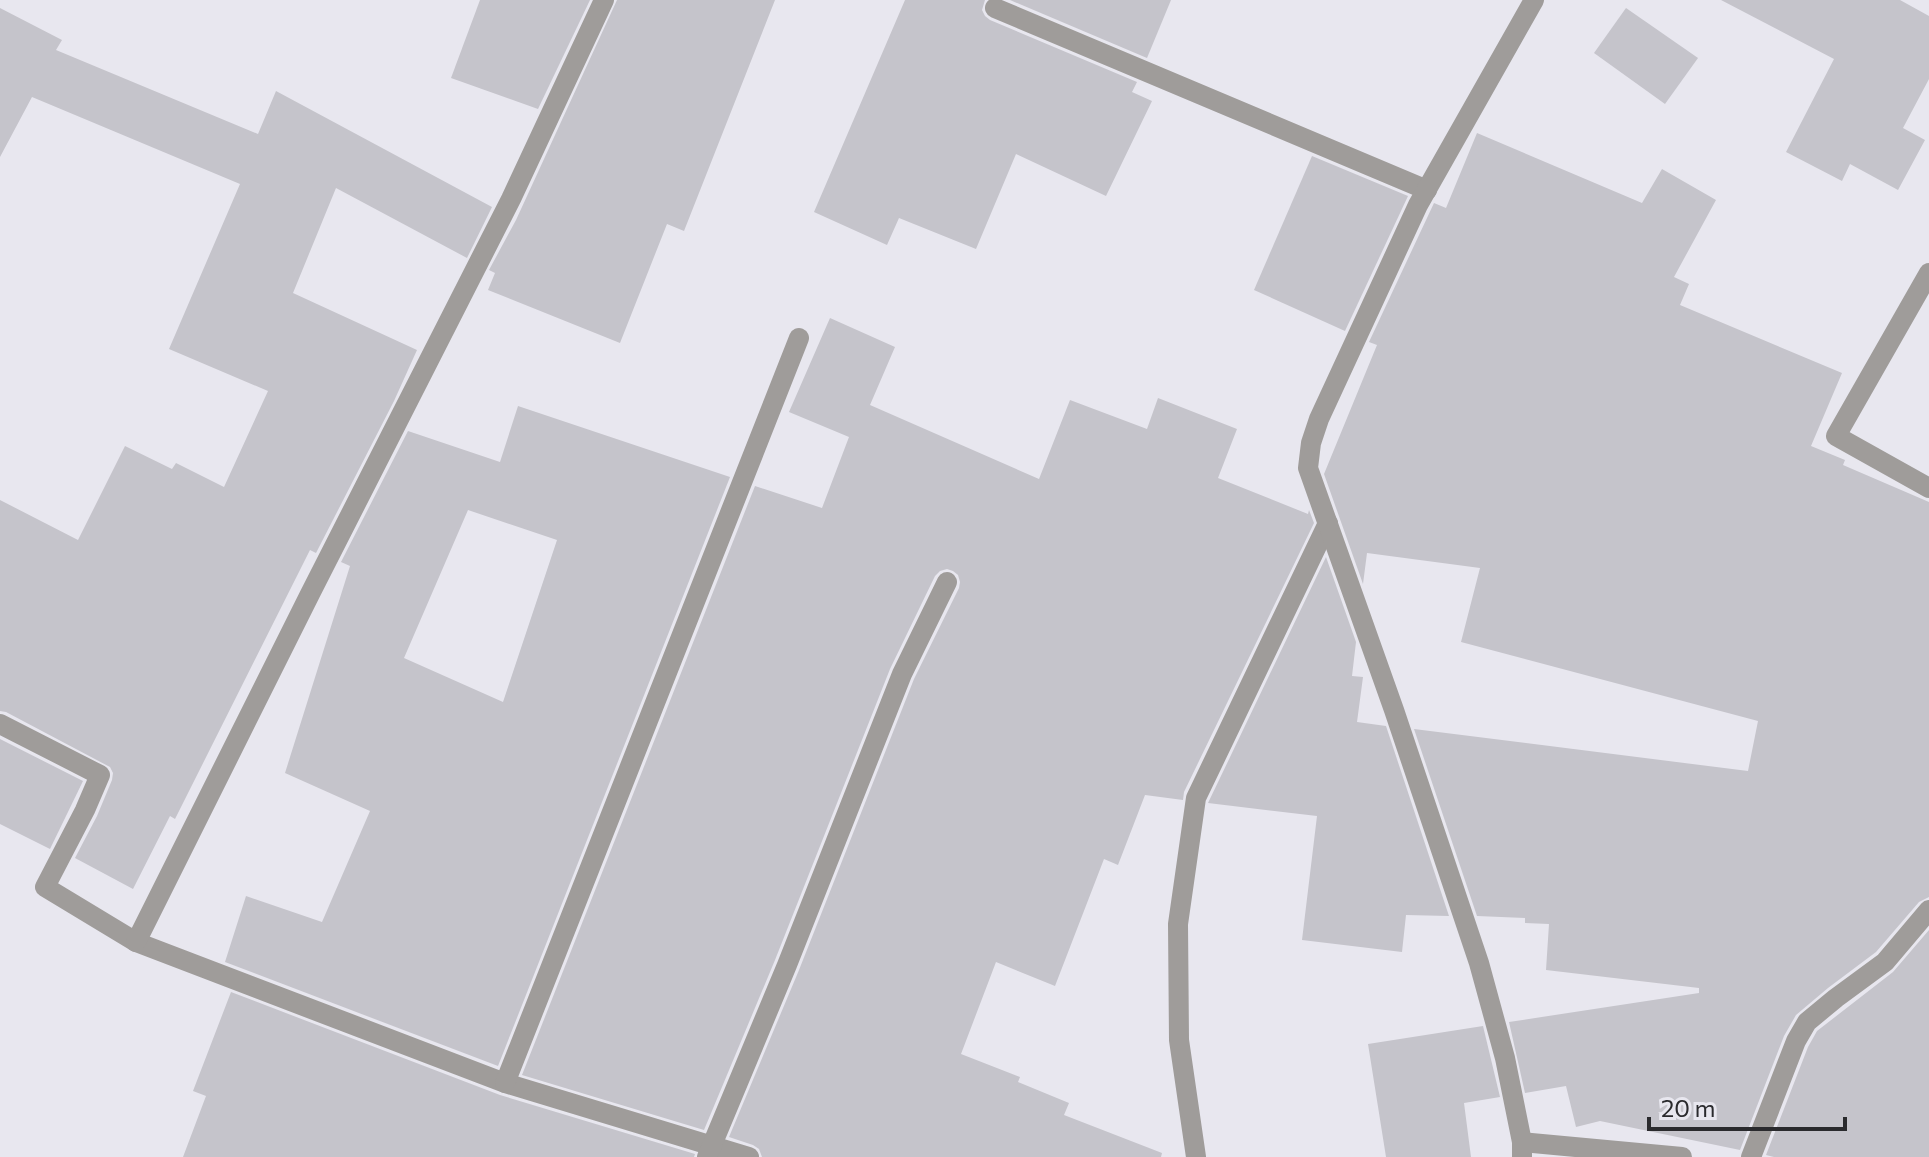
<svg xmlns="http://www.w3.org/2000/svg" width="1929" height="1157" font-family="Commissioner,sans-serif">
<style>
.building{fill:#c5c4cb;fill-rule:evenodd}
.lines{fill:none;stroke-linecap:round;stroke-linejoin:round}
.minor{stroke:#9f9c9a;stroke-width:20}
</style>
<rect width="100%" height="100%" fill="#e8e7ef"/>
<g class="building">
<polygon points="480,0 590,0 538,109 451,78"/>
<polygon points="617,0 775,0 684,231 667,224 620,343 488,290 495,273 489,270 516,220"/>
<polygon points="905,0 985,0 982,10 985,16 990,20 1137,82 1132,92 1152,101 1106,196 1016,154 976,249 899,218 887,245 814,212"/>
<polygon points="1010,0 1171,0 1147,58"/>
<polygon points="1721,0 1900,0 1929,16 1929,79 1903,128 1925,140 1898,190 1850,164 1842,181 1786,152 1834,59"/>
<polygon points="0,8 62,40 56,50 258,134 276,91 492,207 467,258 336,188 293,293 417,350 394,401 316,553 310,550 175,819 170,816 133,889 75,858 97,816 112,780 113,773 110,767 6,712 0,711 0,500 78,540 125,446 172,469 176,463 224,487 268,391 169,349 240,184 32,97 0,157"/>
<polygon points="1626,8 1698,58 1665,104 1594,53"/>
<polygon points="1477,133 1642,203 1662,169 1716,200 1674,277 1689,284 1680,305 1842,373 1811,446 1845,460 1843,465 1929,502 1929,897 1919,902 1876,952 1828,988 1796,1015 1784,1036 1740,1150 1600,1121 1576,1127 1566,1086 1525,1093 1509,1022 1699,993 1699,988 1546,970 1549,924 1525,923 1525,918 1477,916 1414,729 1748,771 1758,721 1461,642 1480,568 1367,553 1363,584 1324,474 1377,345 1369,342 1434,203 1446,208"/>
<polygon points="1312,156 1408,196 1345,331 1254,290"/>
<polygon points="830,318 895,347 870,405 1039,479 1070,400 1147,429 1158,398 1237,429 1218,478 1308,514 1309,510 1314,523 1184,792 1183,800 1145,795 1118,865 1104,859 1055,986 996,962 961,1054 1020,1077 1018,1082 1069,1103 1064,1115 1162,1153 1161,1157 762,1157 759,1149 753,1145 729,1137 799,970 914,679 959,588 960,582 958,575 953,571 947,569 940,571 935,576 890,669 775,960 704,1130 522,1075 755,486 822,508 849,437 789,412"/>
<path d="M518,406l212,71 -232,589 -273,-104 21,-66 76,26 48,-111 -85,-38 65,-207 -9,-4 67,-131 92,31zM468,510l89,30 -54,162 -99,-44z"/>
<polygon points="1326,557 1356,642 1352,676 1363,677 1357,722 1386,726 1449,916 1406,915 1402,952 1302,940 1317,816 1208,803"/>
<polygon points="0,739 83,781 50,849 0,824"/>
<polygon points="1929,930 1929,1157 1774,1157 1766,1155 1808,1047 1817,1031 1893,972"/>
<polygon points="231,992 500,1095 695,1154 694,1157 183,1157 206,1096 193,1091"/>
<polygon points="1483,1026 1500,1097 1464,1103 1471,1157 1386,1157 1368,1044"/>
</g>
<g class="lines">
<g class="minor">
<polyline points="995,8 1427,190"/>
<polyline points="1929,273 1836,436 1929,488"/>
<polyline points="0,724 100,775 85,810 45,887 136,942 505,1083 749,1157"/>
<polyline points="136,942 310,594 511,199 604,0"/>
<polyline points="505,1083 799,338"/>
<polyline points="1522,1142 1682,1157"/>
<polyline points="707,1157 787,965 902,674 947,582"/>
<polyline points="1196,1157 1179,1040 1178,924 1196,798 1328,523"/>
<polyline points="1522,1157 1522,1142 1505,1058 1479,963 1394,710 1308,468 1311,443 1319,419 1418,205 1534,0"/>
<polyline points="1751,1157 1796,1041 1807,1022 1836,998 1885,962 1929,910"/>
</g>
</g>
<path d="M1649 1117v12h196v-12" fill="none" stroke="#2a2a2d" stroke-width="4"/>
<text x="1661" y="1117" font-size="24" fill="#2a2a2d" stroke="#e8e7ef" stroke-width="6" paint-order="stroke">20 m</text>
</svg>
